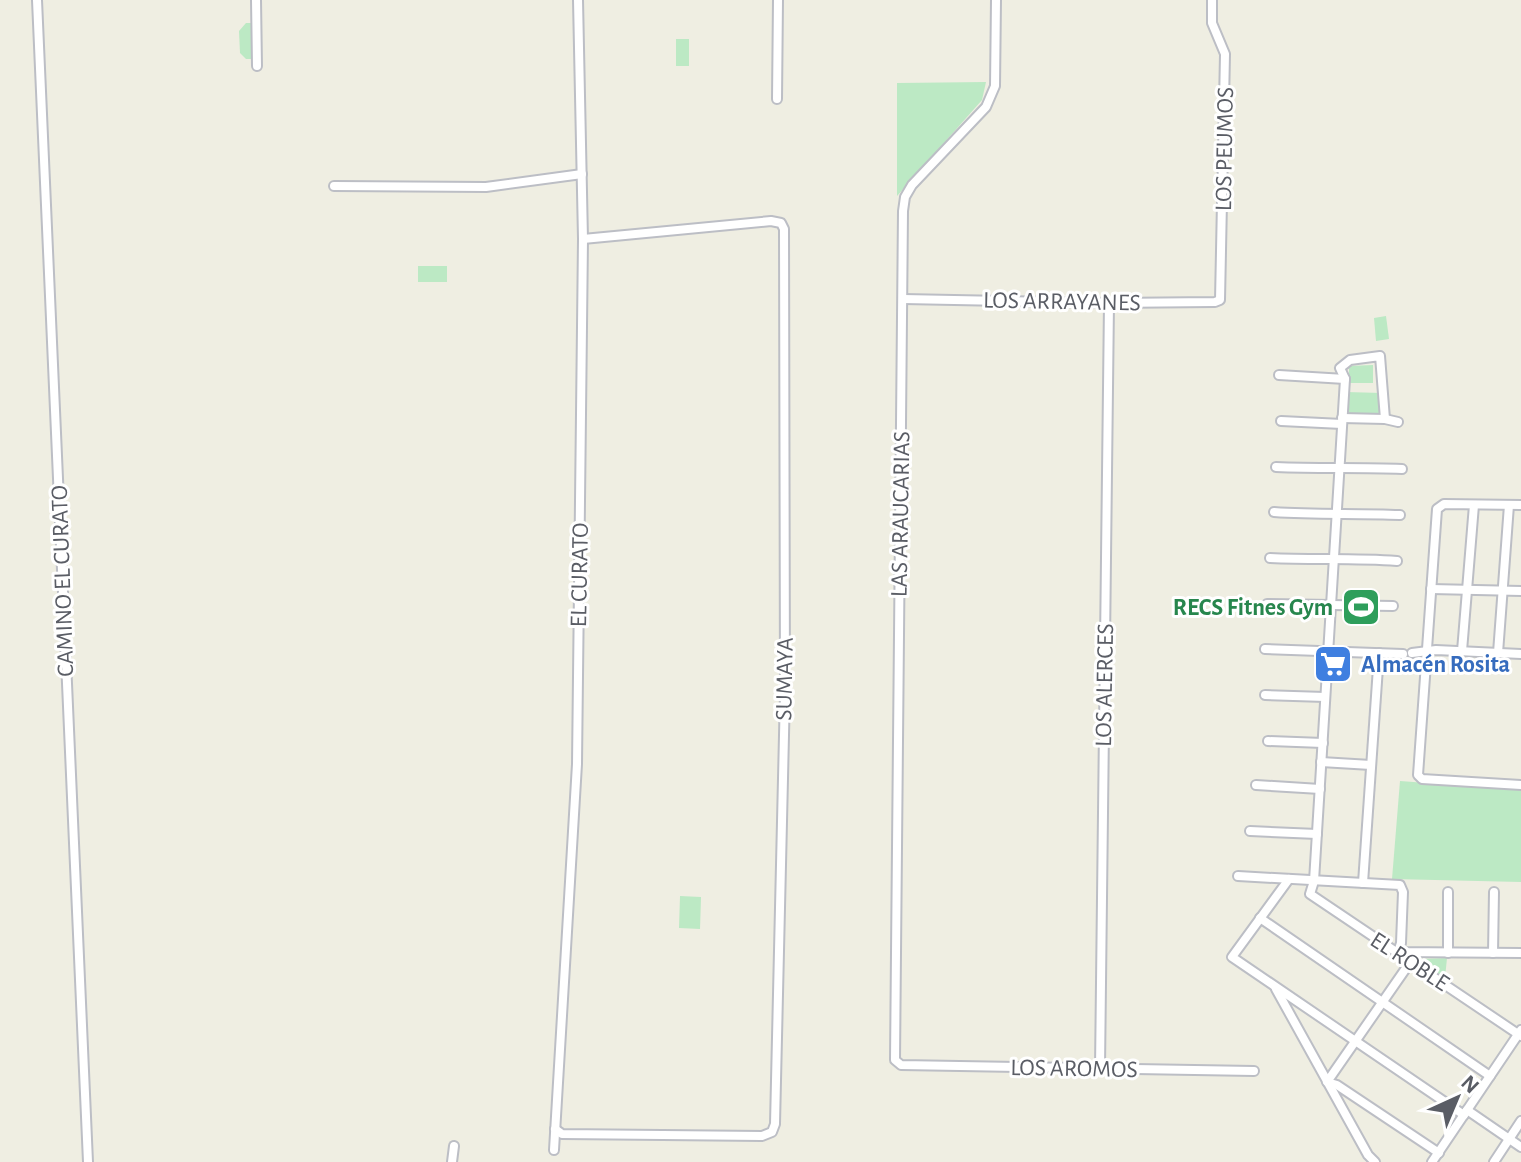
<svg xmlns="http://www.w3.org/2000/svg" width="1521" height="1162" font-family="'Alegreya Sans',sans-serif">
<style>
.green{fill:#bce9c4}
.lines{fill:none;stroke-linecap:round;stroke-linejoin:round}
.minor-casing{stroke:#bcbec5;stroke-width:12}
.minor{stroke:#fff;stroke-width:8}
.labels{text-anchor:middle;stroke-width:6;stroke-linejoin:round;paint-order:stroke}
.street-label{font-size:24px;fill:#5a5d65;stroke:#fff}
.leisure-label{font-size:24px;font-weight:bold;fill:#27864d;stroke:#fff;text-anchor:end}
.shop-label{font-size:24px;font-weight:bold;fill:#366cbe;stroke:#fff;text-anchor:start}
</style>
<rect width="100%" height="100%" fill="#efeee2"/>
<g class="green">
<polygon points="246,23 253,23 253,59 246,59 240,53 239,31"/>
<rect x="676" y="39" width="13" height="27"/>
<polygon points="986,82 982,100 897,196 897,83"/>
<rect x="418" y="266" width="29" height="16"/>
<polygon points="1386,316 1389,339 1376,341 1374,318"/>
<polygon points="1373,365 1373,383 1349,383 1349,366"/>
<polygon points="1346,392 1382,393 1382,416 1346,415"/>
<polygon points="1400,781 1521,790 1521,882 1392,879"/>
<polygon points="680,896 701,897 700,929 679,928"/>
<polygon points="1447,958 1445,978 1418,959"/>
</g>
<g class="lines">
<defs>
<g id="minor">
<polyline points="37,0 88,1162"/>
<polyline points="256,0 257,66"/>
<polyline points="996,0 995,86 986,107 912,185 905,197 903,211 895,1060 901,1065 1254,1071"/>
<polyline points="777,99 778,0"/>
<polyline points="334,186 486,187 582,174"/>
<polyline points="903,299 1109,303 1215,302 1220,300 1225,54 1212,23 1212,0"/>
<polyline points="1279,375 1345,379"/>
<polyline points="1342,418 1385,419 1398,422"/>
<polyline points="1385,419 1380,356 1350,360 1340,368 1345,379 1314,881 1310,894 1521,1036"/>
<polyline points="1281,421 1342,424"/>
<path d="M1276,467c43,2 84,0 126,2"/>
<polyline points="1521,505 1444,504 1437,509 1418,775 1422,779 1521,785"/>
<path d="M1274,512c42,3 83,1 126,3"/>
<path d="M1270,558c43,2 84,0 127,3"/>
<polyline points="1431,589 1521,591"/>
<polyline points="1267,604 1393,606"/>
<polyline points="1265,649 1403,654"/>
<polyline points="1462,651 1474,505"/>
<polyline points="1412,653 1436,650 1521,654"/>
<polyline points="1498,653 1509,505"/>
<polyline points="1265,695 1325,697"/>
<polyline points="1268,741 1323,743"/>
<polyline points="1321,762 1371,765"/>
<polyline points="1256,785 1320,789"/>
<polyline points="1250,831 1317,834"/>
<polyline points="1238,876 1400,885 1403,892 1401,943 1398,952 1521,953"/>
<polyline points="1289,879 1232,957 1464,1115"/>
<polyline points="1363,883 1379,653"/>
<polyline points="1260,918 1490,1076"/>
<polyline points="1448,953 1448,892"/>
<polyline points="1493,953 1494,892"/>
<polyline points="1411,961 1327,1082 1337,1085 1439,1153"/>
<polyline points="1276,989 1368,1155 1375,1162"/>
<polyline points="1100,1068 1109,303"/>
<polyline points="1467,1110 1521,1147"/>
<polyline points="555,1129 562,1134 762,1136 772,1132 775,1124 785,692 784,229 781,223 771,221 583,239"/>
<polyline points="554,1150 577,764 583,239 578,0"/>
<polyline points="452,1162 454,1146"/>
<polyline points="1432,1162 1521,1030"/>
<polyline points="1494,1162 1521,1121"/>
</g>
</defs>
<use href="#minor" class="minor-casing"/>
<use href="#minor" class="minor"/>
</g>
<defs>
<symbol id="stadium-square" viewBox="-11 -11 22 22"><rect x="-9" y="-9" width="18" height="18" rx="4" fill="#2e9e5b" stroke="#fff"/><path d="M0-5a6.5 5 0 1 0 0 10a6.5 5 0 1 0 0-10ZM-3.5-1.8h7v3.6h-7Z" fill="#fff"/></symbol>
<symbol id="supermarket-square" viewBox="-11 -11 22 22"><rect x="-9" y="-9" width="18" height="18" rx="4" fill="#3f7fe0" stroke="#fff"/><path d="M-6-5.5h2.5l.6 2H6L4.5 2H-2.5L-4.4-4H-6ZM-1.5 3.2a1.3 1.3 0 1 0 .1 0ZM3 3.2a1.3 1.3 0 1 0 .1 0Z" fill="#fff"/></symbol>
</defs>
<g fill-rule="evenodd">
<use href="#stadium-square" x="1339" y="585" width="44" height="44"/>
<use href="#supermarket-square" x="1311" y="642" width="44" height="44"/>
</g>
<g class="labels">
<g class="street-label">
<text transform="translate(1224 149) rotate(-89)" y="8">LOS PEUMOS</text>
<text transform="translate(1062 301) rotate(1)" y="8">LOS ARRAYANES</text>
<text transform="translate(900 514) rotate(-89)" y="8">LAS ARAUCARIAS</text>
<text transform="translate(579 575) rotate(-89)" y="8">EL CURATO</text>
<text transform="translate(62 581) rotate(-92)" y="8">CAMINO EL CURATO</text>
<text transform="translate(784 679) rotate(-89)" y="8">SUMAYA</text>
<text transform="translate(1104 685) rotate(-89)" y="8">LOS ALERCES</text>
<text transform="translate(1410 961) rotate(33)" y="8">EL ROBLE</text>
<text transform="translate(1074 1068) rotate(1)" y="8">LOS AROMOS</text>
</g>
<g class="leisure-label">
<text x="1333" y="615">RECS Fitnes Gym</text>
</g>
<g class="shop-label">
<text x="1361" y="672">Almacén Rosita</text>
</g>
</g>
<g transform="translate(1457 1098) rotate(44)" stroke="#ffffff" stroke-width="6" paint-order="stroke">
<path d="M0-6L14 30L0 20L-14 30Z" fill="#5a5d65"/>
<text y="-12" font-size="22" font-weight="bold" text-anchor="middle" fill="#5a5d65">N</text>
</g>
</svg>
